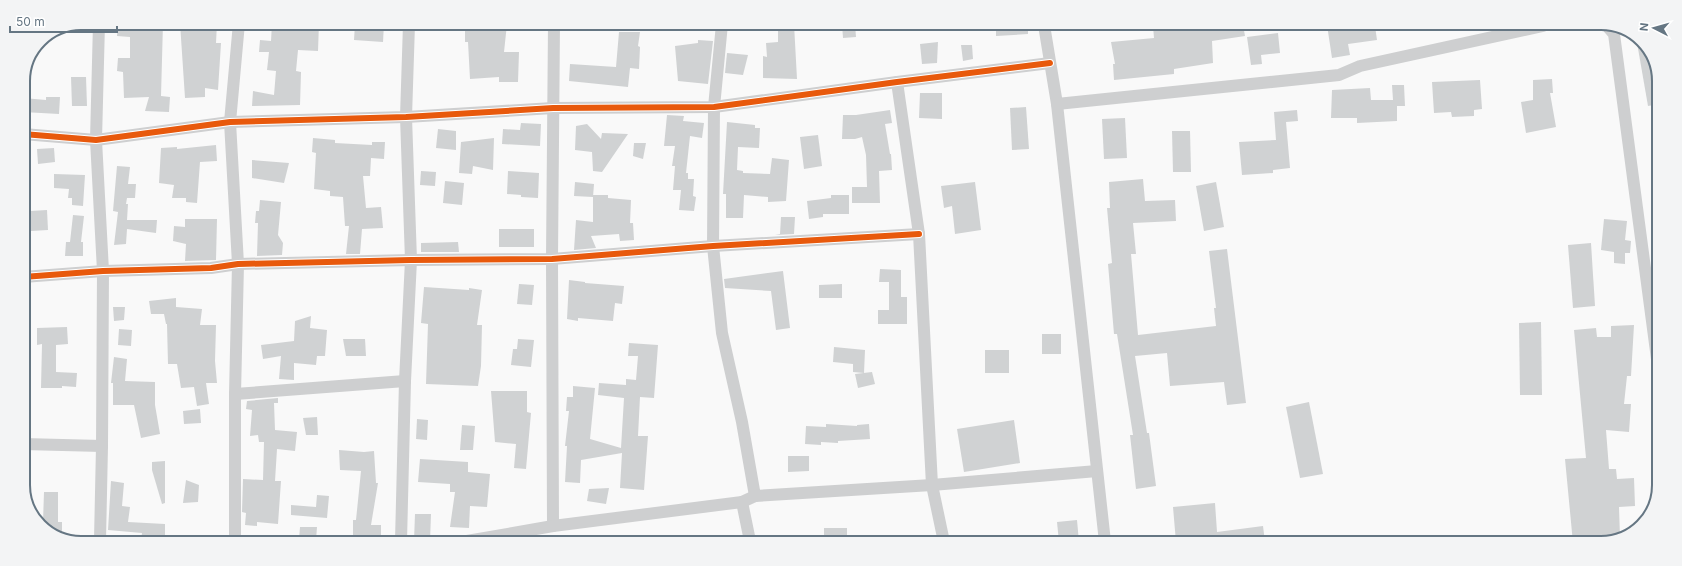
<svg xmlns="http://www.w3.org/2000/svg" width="1682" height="566" font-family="Inter,sans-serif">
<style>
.building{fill:#d0d2d3}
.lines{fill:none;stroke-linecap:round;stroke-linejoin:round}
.street{stroke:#cecfd0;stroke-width:12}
.cycleway-casing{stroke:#fff;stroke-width:8}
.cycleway{stroke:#e8590c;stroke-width:6}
.rim{fill:none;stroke:#657683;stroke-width:2}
</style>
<rect width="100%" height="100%" fill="#f9f9f9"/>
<g class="building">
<polygon points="118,23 163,23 161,96 170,97 169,112 145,111 149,97 124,98 123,72 117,71 118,58 130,58 130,37 117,36"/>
<polygon points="180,23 217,23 216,43 221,43 218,90 205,88 205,97 185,98"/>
<polygon points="272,23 319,23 318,51 298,50 296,71 301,72 300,105 252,106 253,91 274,95 276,71 267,70 269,52 259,52 260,40 271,41"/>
<polygon points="355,24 384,24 383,42 354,40"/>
<polygon points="489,24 507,24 504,52 519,52 518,82 499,82 499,77 470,79 468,42 465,42 465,25 489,26"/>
<polygon points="778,24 794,24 797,79 763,78 763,56 767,57 766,43 778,42"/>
<polygon points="842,24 855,24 856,37 843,38"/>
<polygon points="996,25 1028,25 1028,34 996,36"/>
<polygon points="1160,25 1243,25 1245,36 1212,41 1213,63 1174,69 1174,74 1114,80 1113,64 1115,64 1111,42 1154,38 1153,26"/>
<polygon points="1327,25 1345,25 1346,27 1375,26 1377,40 1348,44 1350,55 1332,58"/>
<polygon points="619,32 640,32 638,46 640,47 639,69 630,68 628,87 569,81 570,64 616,67"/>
<polygon points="1278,33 1280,53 1261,55 1262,64 1251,65 1247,37"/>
<polygon points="1636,37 1647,45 1659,77 1659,104 1648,106"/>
<polygon points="698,40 713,41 708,84 678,81 675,46 698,43"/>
<polygon points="938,42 937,63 922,64 920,44"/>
<polygon points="961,45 972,45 973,59 963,61"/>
<polygon points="727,53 748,55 743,75 725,73"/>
<polygon points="71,77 86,77 87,106 72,106"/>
<polygon points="1552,79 1553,93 1550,93 1556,127 1526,133 1521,102 1533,100 1533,80"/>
<polygon points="1480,80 1482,109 1474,110 1474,116 1452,117 1451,112 1434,113 1432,82"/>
<polygon points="1392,85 1404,85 1405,106 1397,106 1397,121 1357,123 1357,118 1331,118 1332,90 1370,88 1371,100 1393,100"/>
<polygon points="920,93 942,93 942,119 919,118"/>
<polygon points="46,97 60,97 59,114 23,112 23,98 46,100"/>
<polygon points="1026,107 1029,149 1012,150 1010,108"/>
<polygon points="890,110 892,123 885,124 890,154 891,154 892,170 879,171 880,203 852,203 852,187 867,187 866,155 862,137 855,139 842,139 843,115 856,115"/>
<polygon points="1297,110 1298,121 1286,122 1290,168 1273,170 1273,173 1242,175 1239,142 1276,140 1274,112"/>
<polygon points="667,115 684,116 683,121 704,123 702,138 690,136 686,173 688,173 688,179 694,179 693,196 696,197 694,211 679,210 681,190 673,190 675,166 672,166 675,146 664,146"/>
<polygon points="1125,118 1127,158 1104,159 1102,119"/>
<polygon points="727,122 755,125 755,128 760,128 759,148 738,147 737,170 743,171 743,173 770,174 772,158 789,160 786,201 768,202 768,197 744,195 743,218 726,218 726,194 723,194"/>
<polygon points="521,123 541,124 540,146 502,144 503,129 520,130"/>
<polygon points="587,124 601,139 602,133 628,134 602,172 593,171 592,152 575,150 576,126"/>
<polygon points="438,129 456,131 456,150 436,148"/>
<polygon points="1172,131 1190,131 1191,172 1173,172"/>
<polygon points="818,135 822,166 804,169 800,137"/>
<polygon points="313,138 335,140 335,143 372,145 372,142 385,142 384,159 371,158 370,176 363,176 366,208 381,207 383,228 362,229 360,254 346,254 349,226 345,226 343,197 330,196 330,191 314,189 316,153 312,152"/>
<polygon points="494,138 493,170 473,166 472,174 459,173 461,142"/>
<polygon points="634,143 646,143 643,159 633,156"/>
<polygon points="216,145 217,161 200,162 197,203 186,202 186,198 172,198 174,185 159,183 161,148 177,147 177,149"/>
<polygon points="54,148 55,162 38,164 37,149"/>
<polygon points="252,160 289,163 284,183 252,178"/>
<polygon points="117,166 130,167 128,184 136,184 135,198 127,198 126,204 128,204 127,220 157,220 156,233 127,229 126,244 114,245 118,212 113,211"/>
<polygon points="421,171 436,172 435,186 420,185"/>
<polygon points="508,171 539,173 538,198 521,197 521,195 507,194"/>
<polygon points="54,174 85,175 83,206 72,205 72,198 68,198 69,189 54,188"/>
<polygon points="1143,179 1145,201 1175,200 1176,221 1133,223 1136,254 1131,254 1138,335 1216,326 1214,308 1216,308 1209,251 1227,249 1246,403 1227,405 1224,382 1170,386 1167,353 1135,356 1147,433 1149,433 1156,486 1136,489 1130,435 1133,435 1117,334 1114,334 1108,264 1112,263 1107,208 1110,208 1109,182"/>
<polygon points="445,181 464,183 462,205 443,203"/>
<polygon points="575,182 594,184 593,197 574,196"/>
<polygon points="975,182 981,230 955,234 952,206 944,208 941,186"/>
<polygon points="1216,182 1224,227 1204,231 1196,186"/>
<polygon points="593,195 608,195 608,198 631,200 630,223 633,223 634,240 620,241 619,234 591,236 596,248 574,250 576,220 593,222"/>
<polygon points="831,195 849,195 849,214 823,214 823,217 809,219 807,201 831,198"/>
<polygon points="260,200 281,202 278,235 283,243 282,255 257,256 258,223 255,223 256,211 259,211"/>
<polygon points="47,210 48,230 31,231 30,211"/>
<polygon points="73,215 84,216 81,242 83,242 83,256 65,256 66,242 70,242"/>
<polygon points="781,217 795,217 794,234 775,235 780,234"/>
<polygon points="185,219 217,219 216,260 185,261 186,244 173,241 174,226 185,227"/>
<polygon points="1604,219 1627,221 1625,240 1631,241 1630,253 1625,253 1625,264 1614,263 1614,252 1601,250"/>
<rect x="499" y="229" width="35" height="18"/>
<polygon points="458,242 459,252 421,252 421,243"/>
<polygon points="1591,243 1595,306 1573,308 1568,245"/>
<polygon points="880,269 901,270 901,297 907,297 907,324 878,324 878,310 889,310 889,282 879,282"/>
<polygon points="783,271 790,328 776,330 771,291 725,288 724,279"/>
<polygon points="569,280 585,282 585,283 624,286 622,304 615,303 613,321 578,318 578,321 567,319"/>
<polygon points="519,284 534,285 532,305 517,304"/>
<polygon points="842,284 842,298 819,298 819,285"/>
<polygon points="424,287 469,290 469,288 482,290 477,325 482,325 481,366 478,386 426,384 428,324 421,323"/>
<polygon points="176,298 176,307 202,309 200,325 216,325 215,361 217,383 206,383 209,404 197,406 194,387 181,388 177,364 168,364 167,324 166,324 164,314 151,314 149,301"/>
<polygon points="113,307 125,307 124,320 114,321"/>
<polygon points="311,316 310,328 327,330 325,356 317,356 316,365 294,363 294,380 279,379 281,356 263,359 261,345 294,341 295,321"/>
<polygon points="1541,322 1542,395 1520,395 1519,323"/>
<polygon points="1634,325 1631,376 1627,376 1624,404 1631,404 1629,432 1606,430 1609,469 1616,469 1617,479 1634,478 1635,506 1619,507 1620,537 1602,543 1573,543 1565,459 1586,458 1574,330 1596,328 1597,337 1611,337 1611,326"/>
<polygon points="67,327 68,344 56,345 56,372 77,373 76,387 62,386 62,388 41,388 42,344 37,345 37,328"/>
<polygon points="119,329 132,330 131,346 118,345"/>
<rect x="1042" y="334" width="19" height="20"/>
<polygon points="343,339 365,339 366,356 346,356"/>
<polygon points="518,339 534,340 531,367 511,365 513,349 517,349"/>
<polygon points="629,343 658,345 654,398 640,397 638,436 648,436 644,490 620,488 622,453 581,460 580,483 565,482 567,446 565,446 569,411 566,411 567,397 573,397 573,386 595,388 590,439 621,448 624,398 598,395 599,383 626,385 626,379 636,380 638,356 628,356"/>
<polygon points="834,347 865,350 864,373 853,372 853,364 833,362"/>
<rect x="985" y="350" width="24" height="23"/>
<polygon points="114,357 127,359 125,381 155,382 155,405 160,434 141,438 134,405 113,405 113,383 111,383"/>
<polygon points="872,372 875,384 858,388 855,374"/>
<polygon points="491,391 527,391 527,412 531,413 526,469 514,468 516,444 495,442"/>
<polygon points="278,398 278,403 274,403 275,430 297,432 295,451 277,449 275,481 281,481 278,524 257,522 257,526 245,525 246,513 242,512 243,479 263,480 264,442 259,442 258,435 250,436 252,410 246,409 247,401"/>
<polygon points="1309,402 1323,474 1300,478 1286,407"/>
<polygon points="200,409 201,423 184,424 183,411"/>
<polygon points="317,417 318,435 306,435 303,418"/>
<polygon points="417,419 428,420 427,440 416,439"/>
<polygon points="1014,420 1020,463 964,472 957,429"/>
<polygon points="826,424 857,426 857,425 869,424 870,439 838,441 838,443 821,442 821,445 805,444 806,426 826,427"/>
<polygon points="462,425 475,426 473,450 460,450"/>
<polygon points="339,450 364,452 374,451 376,483 378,483 371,525 381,525 381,541 369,541 369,537 353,535 353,520 356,520 361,471 340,470"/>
<polygon points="788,456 809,456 809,471 788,472"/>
<polygon points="420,459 468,462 468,472 490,474 487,507 470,506 469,528 450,527 455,492 450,492 450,484 418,482"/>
<polygon points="165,461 165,503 162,504 152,470 152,462"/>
<polygon points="186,480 199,485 198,502 183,503"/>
<polygon points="111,481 124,483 122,506 130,507 128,522 165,524 165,540 141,540 142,533 108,530"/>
<polygon points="609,488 606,504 587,501 589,489"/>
<polygon points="44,492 58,492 58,522 62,522 62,539 36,521 43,522"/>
<polygon points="317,495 329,496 327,518 291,515 291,505 316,507"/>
<polygon points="1215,503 1217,532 1263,526 1265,542 1176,542 1173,507"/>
<polygon points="415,514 431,514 430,541 414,541"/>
<polygon points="1077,520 1079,542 1059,542 1057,522"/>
<polygon points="300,527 317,527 316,540 299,540"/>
<polygon points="824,528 847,528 847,542 824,541"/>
</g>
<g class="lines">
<g class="street">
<polyline points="99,23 96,140 103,271 102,446 100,540"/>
<polyline points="722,24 714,107 713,246 722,333 742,422 755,496"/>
<polyline points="1044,25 1057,104 1105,542"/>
<polyline points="1607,26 1614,34 1657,359"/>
<polyline points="897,82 919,234 932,485 944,542"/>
<polyline points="1057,104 1339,75 1360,66 1543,26"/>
<polyline points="23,134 96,140 230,122 406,117 553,108 714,107 897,82 1050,63"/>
<polyline points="23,277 103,271 211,268 238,264 411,260 552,259 713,246 919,234"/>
<polyline points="235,394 405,381"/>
<polyline points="23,444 102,446"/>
<polyline points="742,502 750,541"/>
<polyline points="553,526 552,259 554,24"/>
<polyline points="235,540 235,394 238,264 230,122 239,23"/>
<polyline points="401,541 405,381 411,260 406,117 409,24"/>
<polyline points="467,541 553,526 742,502 755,496 932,485 1097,471"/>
</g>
<defs>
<g id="cycleway">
<polyline points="23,134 96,140 230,122 406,117 553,108 714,107 897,82 1050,63"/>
<polyline points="23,277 103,271 211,268 238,264 411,260 552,259 713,246 919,234"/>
</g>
</defs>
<use href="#cycleway" class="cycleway-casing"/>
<use href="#cycleway" class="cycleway"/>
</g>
<path d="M0 0H1682V566H0ZM81 30H1601A51 51 0 0 1 1652 81V485A51 51 0 0 1 1601 536H81A51 51 0 0 1 30 485V81A51 51 0 0 1 81 30Z" fill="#f3f4f5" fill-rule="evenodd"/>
<path class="rim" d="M81 30H1601A51 51 0 0 1 1652 81V485A51 51 0 0 1 1601 536H81A51 51 0 0 1 30 485V81A51 51 0 0 1 81 30Z"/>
<g transform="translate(1654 28) rotate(276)" stroke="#ffffff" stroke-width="3" paint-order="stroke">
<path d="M0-3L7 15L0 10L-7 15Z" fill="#657683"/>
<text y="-6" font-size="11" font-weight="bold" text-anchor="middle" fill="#657683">N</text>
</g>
<path d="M10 26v6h107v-6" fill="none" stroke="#657683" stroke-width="2"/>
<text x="16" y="26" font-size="12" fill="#657683" stroke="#ffffff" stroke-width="3" paint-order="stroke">50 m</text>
</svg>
